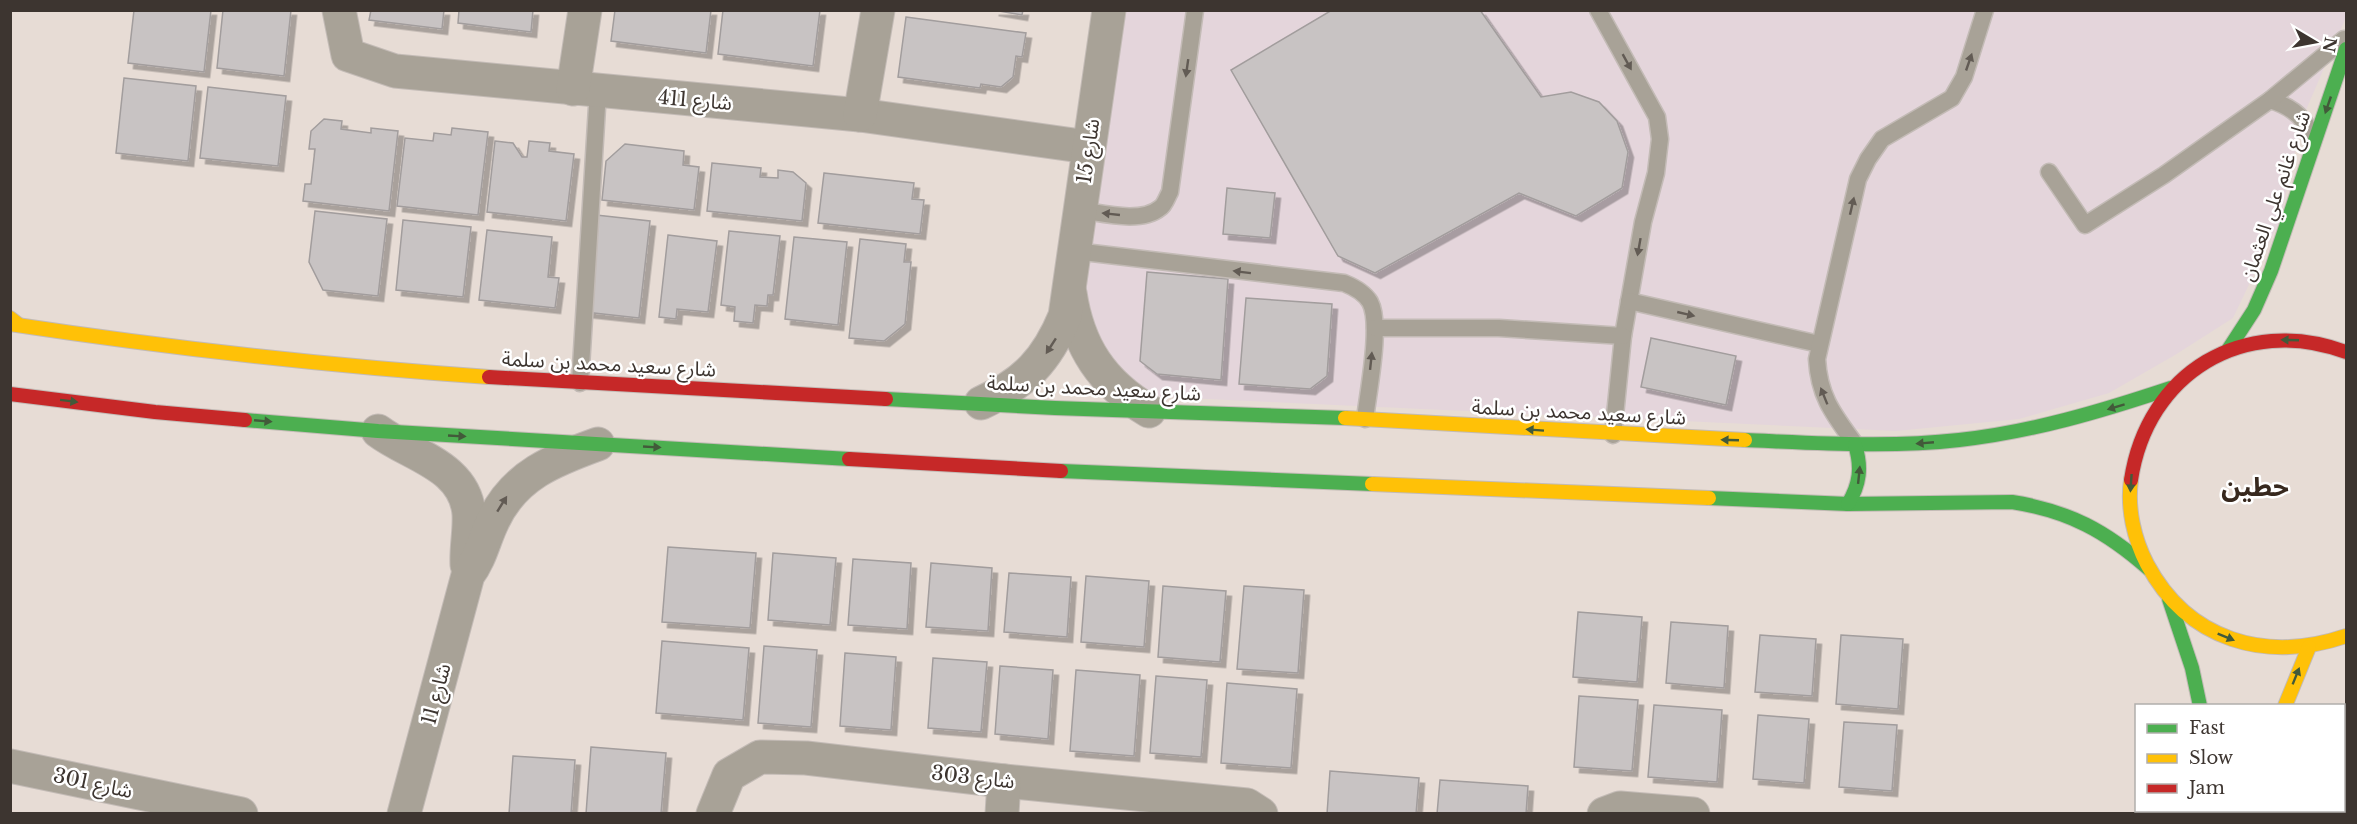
<svg xmlns="http://www.w3.org/2000/svg" width="2357" height="824" font-family="'Libre Baskerville','Noto Sans Arabic',serif">
<style>
.commercial{fill:#e4d5db}
.building{fill:#c8c3c3;stroke:#a29d9d;stroke-width:1.5;filter:url(#shadow)}
.lines{fill:none;stroke-linecap:round;stroke-linejoin:round}
.lane-casing{stroke:#c3bbb6;stroke-width:19}
.street-casing{stroke:#c3bbb6;stroke-width:35}
.fast-casing{stroke:#c3bbb6;stroke-width:16}
.slow-casing{stroke:#c3bbb6;stroke-width:16}
.jam-casing{stroke:#c3bbb6;stroke-width:16}
.lane{stroke:#a8a297;stroke-width:16}
.street{stroke:#a8a297;stroke-width:33}
.fast{stroke:#4caf50;stroke-width:14}
.slow{stroke:#ffc107;stroke-width:14}
.jam{stroke:#c62828;stroke-width:14}
.oneway{fill:#625b54}
.oneway2{fill:#425a3a}
.labels{text-anchor:middle;stroke-width:5;stroke-linejoin:round;paint-order:stroke}
.street-label{font-size:20px;fill:#3d3530;stroke:#fff}
.district-label{font-size:26px;font-weight:bold;fill:#37281e;stroke:#fff}
</style>
<defs>
<filter id="shadow"><feDropShadow dx="5.5" dy="5.5" stdDeviation="0" flood-color="#0004"/></filter>
</defs>
<rect width="100%" height="100%" fill="#e7dcd5"/>
<polygon class="commercial" points="1121,11 2346,11 2346,17 2303,117 2280,220 2233,318 2175,355 2109,393 2019,419 1896,431 1163,397 1140,392 1094,350 1084,291"/>
<g class="building">
<polygon points="134,10 211,10 204,72 128,63"/>
<polygon points="223,10 291,10 284,76 217,68"/>
<polygon points="371,10 444,10 442,29 369,20"/>
<polygon points="459,10 533,10 531,32 458,23"/>
<polygon points="615,10 711,10 706,53 611,41"/>
<polygon points="723,10 820,10 813,66 718,54"/>
<polygon points="993,10 1023,10 1022,15"/>
<polygon points="1332,10 1480,10 1541,97 1571,92 1599,102 1617,121 1628,152 1622,188 1576,216 1519,193 1375,273 1338,256 1231,70"/>
<polygon points="906,17 1026,33 1022,57 1016,56 1013,77 1001,87 981,84 980,88 898,77"/>
<polygon points="124,78 196,86 188,161 116,153"/>
<polygon points="208,87 286,96 278,166 200,158"/>
<polygon points="324,119 342,121 341,129 371,133 371,128 398,131 389,211 303,201 305,184 311,184 315,149 309,149 311,131"/>
<polygon points="452,128 488,132 478,215 397,206 405,138 433,141 434,133 451,135"/>
<polygon points="495,141 513,143 522,157 527,157 529,141 550,143 549,151 574,154 566,221 487,212"/>
<polygon points="625,144 684,151 683,165 699,167 694,210 602,200 606,161"/>
<polygon points="712,163 761,168 760,177 778,178 778,170 793,172 806,183 802,221 707,211"/>
<polygon points="824,173 914,183 912,199 924,200 920,234 818,223"/>
<polygon points="1227,188 1275,193 1270,238 1223,234"/>
<polygon points="315,211 387,219 378,296 323,290 309,262"/>
<polygon points="596,215 650,221 639,318 585,312"/>
<polygon points="403,220 471,227 463,297 396,290"/>
<polygon points="487,230 552,237 548,277 559,278 555,308 479,300"/>
<polygon points="729,231 780,236 773,295 768,295 767,306 755,305 753,323 734,321 735,307 721,305"/>
<polygon points="668,235 717,241 708,312 677,309 676,319 659,317"/>
<polygon points="794,237 847,242 838,325 785,319"/>
<polygon points="860,239 906,244 904,262 911,262 905,324 884,341 849,338"/>
<polygon points="1147,272 1228,279 1221,380 1157,374 1140,361"/>
<polygon points="1246,298 1332,304 1327,376 1310,389 1239,384"/>
<polygon points="1651,338 1736,356 1726,405 1641,387"/>
<polygon points="668,547 756,553 750,628 662,622"/>
<polygon points="773,553 836,558 830,625 768,620"/>
<polygon points="853,559 911,563 907,629 848,625"/>
<polygon points="931,563 992,568 988,631 926,627"/>
<polygon points="1009,573 1071,577 1067,637 1004,632"/>
<polygon points="1086,576 1149,581 1144,647 1081,642"/>
<polygon points="1163,586 1226,591 1220,662 1158,657"/>
<polygon points="1244,586 1304,590 1298,673 1237,669"/>
<polygon points="1578,612 1642,617 1637,682 1573,677"/>
<polygon points="1671,622 1728,626 1724,688 1666,683"/>
<polygon points="1760,635 1816,639 1812,696 1755,692"/>
<polygon points="1841,635 1903,639 1898,709 1836,704"/>
<polygon points="662,641 749,648 743,720 656,713"/>
<polygon points="764,646 817,650 811,727 758,723"/>
<polygon points="845,653 896,657 891,730 840,726"/>
<polygon points="933,658 987,662 981,732 928,728"/>
<polygon points="1000,666 1053,670 1048,739 995,734"/>
<polygon points="1076,670 1140,675 1134,756 1070,751"/>
<polygon points="1156,676 1207,680 1201,757 1150,753"/>
<polygon points="1227,683 1297,689 1291,768 1221,763"/>
<polygon points="1579,696 1638,700 1632,771 1574,767"/>
<polygon points="1654,705 1722,710 1717,782 1648,777"/>
<polygon points="1758,715 1809,719 1804,783 1753,779"/>
<polygon points="1844,722 1897,725 1892,791 1839,787"/>
<polygon points="591,747 666,753 661,814 586,814"/>
<polygon points="513,756 575,760 571,814 509,814"/>
<polygon points="1330,771 1419,778 1416,814 1327,814"/>
<polygon points="1440,780 1528,786 1526,814 1437,814"/>
</g>
<g class="lines">
<defs>
<g id="lane">
<polyline points="1598,10 1657,117 1660,139 1656,173 1643,222 1623,336 1613,435"/>
<path d="M2270,100c20,6 38,18 42,41"/>
<polyline points="2049,172 2085,225 2164,175 2270,100 2344,39"/>
<path d="M1079,210c23,3 62,14 81,-2 5,-3 7,-11 10,-16l25,-182"/>
<path d="M1075,251l269,32c10,4 20,9 26,19 12,22 -2,90 -5,117"/>
<polyline points="1629,301 1819,344"/>
<polyline points="1375,328 1499,328 1623,336"/>
<polyline points="580,383 598,91"/>
<path d="M1855,444c-21,-29 -36,-47 -38,-85l41,-180 10,-20 14,-20 70,-41 12,-21 21,-67"/>
</g>
<g id="street">
<polyline points="339,10 348,55 395,71 860,115 1088,147"/>
<polyline points="573,89 585,10"/>
<polyline points="860,115 878,10"/>
<path d="M1070,293c8,54 32,90 79,118"/>
<path d="M981,403c44,-20 66,-43 84,-87l44,-306"/>
<path d="M378,431c33,25 87,34 91,83 1,17 -3,34 -2,51"/>
<polyline points="10,766 241,814"/>
<path d="M404,814l64,-239c13,-17 16,-36 25,-54 21,-46 61,-61 105,-77"/>
<polyline points="713,814 729,775 760,757 806,758 1004,781 1247,805 1261,814"/>
<polyline points="1002,814 1004,781"/>
<polyline points="1604,814 1620,808 1693,814"/>
</g>
<g id="fast">
<polyline points="2228,350 2254,310 2271,271 2346,49"/>
<polyline points="886,399 1055,408 1345,418"/>
<polyline points="245,420 378,431 849,459"/>
<path d="M1745,440c71,3 143,8 214,0 73,-8 143,-29 212,-52"/>
<polyline points="1061,471 1372,484"/>
<path d="M1709,498l139,6 164,-2c57,9 94,29 137,67"/>
<path d="M1848,504c12,-20 14,-37 7,-59"/>
<polyline points="2169,599 2192,668 2200,706"/>
<polyline points="2266,810 2266,814"/>
</g>
<g id="slow">
<polyline points="10,318 19,325"/>
<path d="M10,324c159,24 319,42 479,53"/>
<polyline points="1345,418 1745,440"/>
<path d="M2131,480c-4,28 3,59 16,84 41,77 119,99 199,72"/>
<polyline points="1372,484 1709,498"/>
<polyline points="2285,706 2309,647"/>
</g>
<g id="jam">
<polyline points="489,377 886,399"/>
<polyline points="10,394 155,412 245,420"/>
<polyline points="849,459 1061,471"/>
<path d="M2131,480c16,-107 113,-166 215,-128"/>
<polyline points="2206,810 2206,814"/>
</g>
</defs>
<use href="#lane" class="lane-casing"/>
<use href="#street" class="street-casing"/>
<use href="#fast" class="fast-casing"/>
<use href="#slow" class="slow-casing"/>
<use href="#jam" class="jam-casing"/>
<use href="#lane" class="lane"/>
<use href="#street" class="street"/>
<use href="#fast" class="fast"/>
<use href="#slow" class="slow"/>
<use href="#jam" class="jam"/>
</g>
<defs><path id="oneway-solid" d="M-6-.8H1V-3.2L6.5 0L1 3.2V.8H-6Z" transform="scale(1.5)"/></defs>
<g class="oneway">
<use href="#oneway-solid" transform="translate(1627 62) rotate(61)"/>
<use href="#oneway-solid" transform="translate(1969 62) rotate(-71)"/>
<use href="#oneway-solid" transform="translate(1187 68) rotate(98)"/>
<use href="#oneway-solid" transform="translate(1852 206) rotate(-77)"/>
<use href="#oneway-solid" transform="translate(1111 214) rotate(-174)"/>
<use href="#oneway-solid" transform="translate(1639 247) rotate(100)"/>
<use href="#oneway-solid" transform="translate(1242 272) rotate(-173)"/>
<use href="#oneway-solid" transform="translate(1686 314) rotate(13)"/>
<use href="#oneway-solid" transform="translate(1051 346) rotate(123)"/>
<use href="#oneway-solid" transform="translate(1371 361) rotate(-84)"/>
<use href="#oneway-solid" transform="translate(1824 396) rotate(-112)"/>
<use href="#oneway-solid" transform="translate(502 504) rotate(-58)"/>
</g>
<g class="oneway2">
<use href="#oneway-solid" transform="translate(2328 105) rotate(109)"/>
<use href="#oneway-solid" transform="translate(2290 340) rotate(-178)"/>
<use href="#oneway-solid" transform="translate(69 401) rotate(7)"/>
<use href="#oneway-solid" transform="translate(2116 407) rotate(163)"/>
<use href="#oneway-solid" transform="translate(263 421) rotate(5)"/>
<use href="#oneway-solid" transform="translate(1535 430) rotate(-176)"/>
<use href="#oneway-solid" transform="translate(457 436) rotate(3)"/>
<use href="#oneway-solid" transform="translate(1730 440) rotate(-178)"/>
<use href="#oneway-solid" transform="translate(1925 443) rotate(175)"/>
<use href="#oneway-solid" transform="translate(652 447) rotate(3)"/>
<use href="#oneway-solid" transform="translate(1859 475) rotate(-84)"/>
<use href="#oneway-solid" transform="translate(2131 483) rotate(94)"/>
<use href="#oneway-solid" transform="translate(2226 637) rotate(22)"/>
<use href="#oneway-solid" transform="translate(2296 676) rotate(-68)"/>
</g>
<g class="labels">
<g class="street-label">
<text transform="translate(695 100) rotate(5)" y="7">شارع 411</text>
<text transform="translate(1088 151) rotate(-82)" y="7">شارع 15</text>
<text transform="translate(2275 196) rotate(-71)" y="7">شارع غانم علي العثمان</text>
<text transform="translate(609 364) rotate(3)" y="7">شارع سعيد محمد بن سلمة</text>
<text transform="translate(1094 388) rotate(3)" y="7">شارع سعيد محمد بن سلمة</text>
<text transform="translate(1579 412) rotate(3)" y="7">شارع سعيد محمد بن سلمة</text>
<text transform="translate(436 694) rotate(-75)" y="7">شارع 11</text>
<text transform="translate(973 777) rotate(6)" y="7">شارع 303</text>
<text transform="translate(93 783) rotate(12)" y="7">شارع 301</text>
</g>
<g class="district-label">
<text x="2255" y="496">حطين</text>
</g>
</g>
<rect width="2357" height="824" fill="none" stroke="#3d3530" stroke-width="24"/>
<rect x="2135" y="704" width="210" height="108" fill="#ffffff" stroke="#b1aeac" stroke-width="1.5"/>
<rect x="2147" y="724" width="30" height="9" fill="#4caf50" stroke="#b1aeac" stroke-width="1.5"/>
<text x="2189" y="734" font-size="18" fill="#3d3530">Fast</text>
<rect x="2147" y="754" width="30" height="9" fill="#ffc107" stroke="#b1aeac" stroke-width="1.5"/>
<text x="2189" y="764" font-size="18" fill="#3d3530">Slow</text>
<rect x="2147" y="784" width="30" height="9" fill="#c62828" stroke="#b1aeac" stroke-width="1.5"/>
<text x="2189" y="794" font-size="18" fill="#3d3530">Jam</text>
<g transform="translate(2315 42) rotate(100)" stroke="#ffffff" stroke-width="4.5" paint-order="stroke">
<path d="M0-4.5L10 22L0 15L-10 22Z" fill="#3d3530"/>
<text y="-9" font-size="16" font-weight="bold" text-anchor="middle" fill="#3d3530">N</text>
</g>
</svg>
